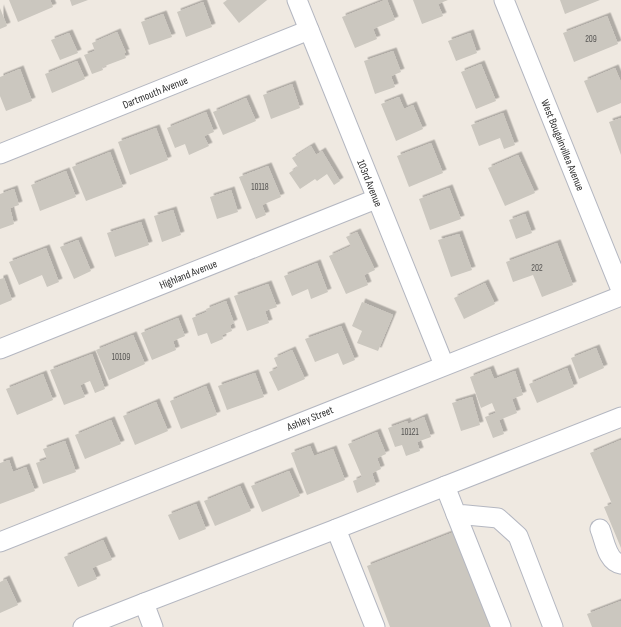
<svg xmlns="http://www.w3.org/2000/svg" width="621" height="627" font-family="'Sofia Sans Condensed',sans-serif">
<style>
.building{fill:#cbc7bf;filter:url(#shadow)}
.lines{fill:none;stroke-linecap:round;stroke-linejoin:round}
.minor-casing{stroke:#b4b7c1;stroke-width:21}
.minor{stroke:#fff;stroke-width:19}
.labels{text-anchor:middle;stroke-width:3.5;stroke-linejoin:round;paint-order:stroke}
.number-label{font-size:9px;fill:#555452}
.street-label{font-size:11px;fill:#2e2e2e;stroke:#fff}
</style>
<defs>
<filter id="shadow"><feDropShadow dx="3.5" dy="-3.5" stdDeviation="0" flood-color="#0004"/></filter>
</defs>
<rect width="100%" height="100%" fill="#efe9e1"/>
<g class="building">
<polygon points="9,0 50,0 53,7 18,22"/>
<polygon points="70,0 88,0 72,6"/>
<polygon points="227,0 267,0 239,23 223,3"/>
<polygon points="385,0 387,0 395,20 373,29 377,39 355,48 342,17"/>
<polygon points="413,0 448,0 438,4 443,16 422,24"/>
<polygon points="560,0 600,0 565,14"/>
<polygon points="203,2 212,27 186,37 177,12"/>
<polygon points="0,8 7,26 0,29"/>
<polygon points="163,14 172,37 149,45 141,22"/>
<polygon points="607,16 618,44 574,62 563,33"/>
<polygon points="117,32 126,53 124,53 126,58 102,67 103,70 92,74 84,55 95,51 92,43"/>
<polygon points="69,33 78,53 60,60 51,40"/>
<polygon points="470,33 477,53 456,61 448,41"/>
<polygon points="393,51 401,72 391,76 395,87 375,94 364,61"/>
<polygon points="77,61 85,79 52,93 45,74"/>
<polygon points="481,64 496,101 476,109 461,72"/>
<polygon points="615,68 621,82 621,103 597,113 584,81"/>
<polygon points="20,69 32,101 6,111 0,96 0,77"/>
<polygon points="292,84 300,108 271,119 263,95"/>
<polygon points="399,97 404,109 413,105 423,129 396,141 381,104"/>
<polygon points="246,98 256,121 223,135 213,112"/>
<polygon points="206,112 214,132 204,136 209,146 189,155 185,144 175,148 167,128"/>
<polygon points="503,113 515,145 504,149 500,138 479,146 471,125"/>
<polygon points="621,118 621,155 609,122"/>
<polygon points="156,128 168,160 130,175 118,142"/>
<polygon points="431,143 443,173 409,187 397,156"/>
<polygon points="311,146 316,155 322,151 340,181 334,185 327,174 317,181 315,179 300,189 289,173 298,167 292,158"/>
<polygon points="110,152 123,187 86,201 72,167"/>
<polygon points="518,155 535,193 505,206 488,168"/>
<polygon points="268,166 281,197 262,205 266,215 256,219 239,177"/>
<polygon points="66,171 76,197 40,211 31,185"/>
<polygon points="449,188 461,219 430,230 419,199"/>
<polygon points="14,189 19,205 10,208 14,224 0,229 0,194"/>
<polygon points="231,190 238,212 217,219 210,197"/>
<polygon points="173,210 181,235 162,242 154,216"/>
<polygon points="525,214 532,233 516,239 509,220"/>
<polygon points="141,222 149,245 115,257 107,233"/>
<polygon points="357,232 375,270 364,275 368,285 346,294 329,256 351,246 346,237"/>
<polygon points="459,234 472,270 451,277 438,240"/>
<polygon points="78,240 91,271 74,279 60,247"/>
<polygon points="557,243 573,285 542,297 533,275 513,282 506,262"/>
<polygon points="46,248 59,282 47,287 42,275 19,285 9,262"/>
<polygon points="317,263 328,292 311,299 308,289 292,296 284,276"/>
<polygon points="4,278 12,300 0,305 0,279"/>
<polygon points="485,283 495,304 464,319 454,298"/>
<polygon points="268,284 277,307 265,311 269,323 247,331 234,296"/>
<polygon points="226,301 234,323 230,325 232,331 222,335 223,339 211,344 207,333 198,336 192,318 207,312 206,309"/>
<polygon points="362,302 393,315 378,351 357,343 362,331 352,326"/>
<polygon points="178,318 185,336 173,341 176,350 152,360 141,333"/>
<polygon points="341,326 355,360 343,365 338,353 315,362 305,339"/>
<polygon points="133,335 145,364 109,380 96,350"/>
<polygon points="596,348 604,368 579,379 571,358"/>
<polygon points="292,350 305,379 278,391 269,372 278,368 274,358"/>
<polygon points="92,354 105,389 95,393 90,381 80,385 85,397 64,405 50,370"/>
<polygon points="567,368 574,387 537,403 529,384"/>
<polygon points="490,369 494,379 515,371 523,395 512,399 517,413 499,420 504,434 493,438 485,417 496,413 492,403 481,408 470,377"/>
<polygon points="255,373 264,397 227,410 218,386"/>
<polygon points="43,374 53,400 17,415 6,389"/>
<polygon points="206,386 217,415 181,429 170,401"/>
<polygon points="472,397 480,425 461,431 452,403"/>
<polygon points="156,402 168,431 135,445 123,416"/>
<polygon points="424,417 431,437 417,442 420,451 406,456 402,445 395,447 388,428 407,421 408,424"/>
<polygon points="111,420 121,444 85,459 75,435"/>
<polygon points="377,432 386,454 377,458 381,469 372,473 376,485 357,493 353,481 362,477 348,444"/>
<polygon points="621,440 621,548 604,507 612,504 590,453"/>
<polygon points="65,441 76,472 43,484 36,463 47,459 43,449"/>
<polygon points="310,446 314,456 333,449 345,480 307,495 291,453"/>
<polygon points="9,460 13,472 26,467 35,491 0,504 0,463"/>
<polygon points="289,471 300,496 262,512 251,486"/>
<polygon points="240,486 251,511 215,526 204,501"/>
<polygon points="196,504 206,529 179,540 168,515"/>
<polygon points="454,532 491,627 390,627 367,566"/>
<polygon points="103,540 112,560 92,568 97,579 78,587 64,557"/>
<polygon points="6,579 18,605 0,613 0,582"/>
<polygon points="621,601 621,627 592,627 587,614"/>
</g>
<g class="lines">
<defs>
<g id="minor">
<polyline points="297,0 444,365"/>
<polyline points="504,0 621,290"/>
<polyline points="0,154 309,30"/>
<polyline points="0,349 376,199"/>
<polyline points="445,486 456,514 498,518 518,536 553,627"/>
<polyline points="456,514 501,627"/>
<path d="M600,529c5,12 7,33 21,35"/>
<polyline points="0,542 621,296"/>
<polyline points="83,627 144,603"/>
<polyline points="153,627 144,603 336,529"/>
<polyline points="375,627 336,529 621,417"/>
</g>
</defs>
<use href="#minor" class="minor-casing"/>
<use href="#minor" class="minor"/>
</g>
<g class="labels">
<g class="number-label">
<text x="591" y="42">209</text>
<text x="260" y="190">10118</text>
<text x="537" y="271">202</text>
<text x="121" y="360">10109</text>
<text x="410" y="435">10121</text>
</g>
<g class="street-label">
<text transform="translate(155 92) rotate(-22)" y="4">Dartmouth Avenue</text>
<text transform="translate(563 145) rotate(68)" y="4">West Bougainvillea Avenue</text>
<text transform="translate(370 183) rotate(68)" y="4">103rd Avenue</text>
<text transform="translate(188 274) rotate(-22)" y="4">Highland Avenue</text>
<text transform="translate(310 418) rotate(-22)" y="4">Ashley Street</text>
</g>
</g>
</svg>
